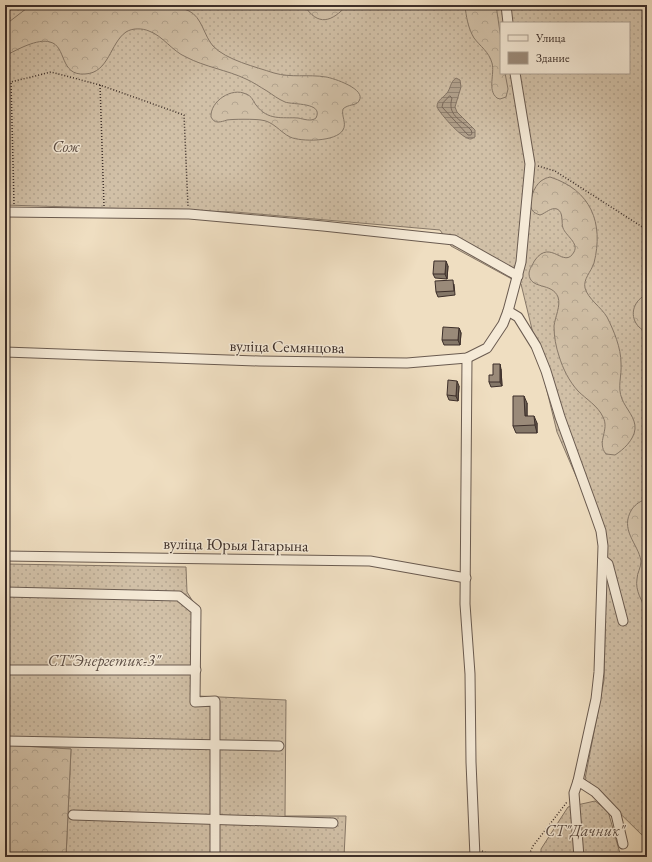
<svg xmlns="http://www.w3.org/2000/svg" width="652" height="862" font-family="'EB Garamond',serif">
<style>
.grass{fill:url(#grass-dots);stroke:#877868;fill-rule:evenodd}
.forest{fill:url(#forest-crowns);stroke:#877868}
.water{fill:url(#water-rules);stroke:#837466}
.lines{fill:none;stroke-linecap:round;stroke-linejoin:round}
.shore{stroke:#78685c;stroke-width:1}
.minor-casing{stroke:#6a5b50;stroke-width:11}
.path{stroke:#3d2f2a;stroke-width:1.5;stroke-dasharray:1 2;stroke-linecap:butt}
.minor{stroke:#f5ead7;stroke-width:9}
.wall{fill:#847768;stroke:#3d2f2a}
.shaded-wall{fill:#6c6155;stroke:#3d2f2a}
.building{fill:#9a8a79;stroke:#3d2f2a}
.labels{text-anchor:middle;stroke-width:3;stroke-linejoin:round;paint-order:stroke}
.park-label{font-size:16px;font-style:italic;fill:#5b4c43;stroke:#f5ead7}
.street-label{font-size:16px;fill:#3d2f2a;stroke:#f5ead7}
</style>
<defs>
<pattern id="grass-dots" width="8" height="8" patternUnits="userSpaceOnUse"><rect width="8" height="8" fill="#d1c0a7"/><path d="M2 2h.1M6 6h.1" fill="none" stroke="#b4a590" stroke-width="1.8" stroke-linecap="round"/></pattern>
<pattern id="forest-crowns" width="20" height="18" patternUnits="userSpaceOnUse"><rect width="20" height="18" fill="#d1c0a7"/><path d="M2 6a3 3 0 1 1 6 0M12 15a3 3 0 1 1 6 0" fill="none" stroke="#b4a590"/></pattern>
<pattern id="water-rules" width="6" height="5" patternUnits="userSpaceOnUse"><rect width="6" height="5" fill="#b2a28e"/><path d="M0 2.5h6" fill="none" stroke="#928474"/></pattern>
</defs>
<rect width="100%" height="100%" fill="#efdec1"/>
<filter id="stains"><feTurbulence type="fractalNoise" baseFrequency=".005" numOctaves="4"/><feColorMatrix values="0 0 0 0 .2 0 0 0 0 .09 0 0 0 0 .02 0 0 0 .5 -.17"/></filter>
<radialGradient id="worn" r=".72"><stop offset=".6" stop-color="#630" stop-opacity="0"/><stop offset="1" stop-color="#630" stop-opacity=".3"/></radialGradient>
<g class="grass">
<path d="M5,5h642v835l-62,-61 19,-99 3,-132 -50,-116 -36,-148 -70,-38 -11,-16 -205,-18 -230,-7zM501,23h128v50h-128z"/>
<polygon points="5,564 186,567 187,592 197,608 198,696 286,700 285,816 346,816 344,857 66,857 71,749 5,745"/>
<polygon points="595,801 608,811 621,857 541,857 541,849 568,807"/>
</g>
<g class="forest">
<path d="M31,5h132c9,3 18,2 26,6 13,6 15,25 24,35 13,14 43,21 61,27 17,5 34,1 52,4 7,1 41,12 33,24 -3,5 -11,3 -16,8 -2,7 4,14 0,21 -7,12 -42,12 -53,7 -10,-5 -17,-16 -29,-17 -6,-1 -28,-1 -34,0 -3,1 -6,2 -9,2 -4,0 -5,-2 -7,-5 -1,-16 21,-30 35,-23 6,2 7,7 10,11 12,16 26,12 42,13 6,1 13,4 18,0 8,-16 -23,-13 -31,-16 -7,-3 -12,-7 -18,-11 -7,-4 -14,-9 -21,-12 -19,-9 -41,-12 -60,-22 -14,-6 -23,-21 -37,-26 -7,-3 -17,-3 -23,1 -16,11 -17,41 -41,42 -26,2 -18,-28 -35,-32 -12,-4 -34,8 -45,14v-31z"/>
<path d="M304,5h43c-15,17 -29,22 -43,0z"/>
<path d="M465,5h31l5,34v34h4l3,16 -2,8 -6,2 -3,-1c-10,-8 -2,-24 -5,-35 -3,-11 -12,-17 -18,-25 -6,-10 -8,-22 -9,-33z"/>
<path d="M550,177c41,13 54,46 44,86 -3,9 -11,16 -9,25 3,11 16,19 22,29 7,14 14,31 14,46 1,13 -4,24 1,36 4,10 14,19 13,30 -1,11 -12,21 -20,26l-9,-1c-10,-12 4,-24 -3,-37 -5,-11 -17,-18 -25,-26 -9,-10 -15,-22 -19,-35 -3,-9 -5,-19 -5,-30 1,-9 7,-20 4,-29 -6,-15 -28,-7 -29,-23 0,-5 4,-10 6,-14 16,-22 29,10 39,-8 5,-9 -8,-16 -11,-24 -2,-5 1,-16 -6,-19 -6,-2 -11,4 -17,6 -3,-1 -6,-2 -8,-5 -4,-8 2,-24 9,-29 3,-2 5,-3 9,-4z"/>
<path d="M644,296h3v37c-3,-2 -6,-4 -8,-6 -10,-10 -6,-25 5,-31z"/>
<path d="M647,499v112c-5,-10 -12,-20 -10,-32 0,-6 4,-11 4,-18 -3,-18 -22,-31 -9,-52 4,-5 8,-8 15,-10z"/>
<polygon points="5,745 71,749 66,857 5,857"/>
</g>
<path class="water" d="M456,78l4,2 1,7 -6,20 2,5 18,18v7l-4,2c-8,1 -30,-24 -34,-32 0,-7 6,-9 10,-14 4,-5 3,-11 9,-15z"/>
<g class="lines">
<path class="shore" d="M450,96l2,2c-5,17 8,21 19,32l1,3 -1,2h-3l-26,-28 1,-4z"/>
<defs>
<g id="minor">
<polyline points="506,5 508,23"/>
<polyline points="5,212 189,214 323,226 454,240 518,276"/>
<polyline points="508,311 518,317 536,346 546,371 560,417 594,511 601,531 603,546 599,672 596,699 578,781 574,793 579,857"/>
<polyline points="5,352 259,361 407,363 467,358 487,348 503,324 508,311 521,262 530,164 515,73"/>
<polyline points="467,358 465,604 470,674 471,762 475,857"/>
<polyline points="5,556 370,561 466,578"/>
<polyline points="603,560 608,564 623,621"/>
<polyline points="5,592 179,596 196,610 195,702 215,701 215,857"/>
<polyline points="5,670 196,670"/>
<polyline points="5,741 279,746"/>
<polyline points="578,781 595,792 616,814 623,844"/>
<polyline points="73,815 333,823"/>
</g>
</defs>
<use href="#minor" class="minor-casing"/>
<g class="path">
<polyline points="100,85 104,206"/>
<polyline points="538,166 555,171 647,230"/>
<polyline points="14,204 11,82 51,72 100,85 184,115 188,206"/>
<polyline points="482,851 495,857"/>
<polyline points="528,857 533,846 567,802"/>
</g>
<use href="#minor" class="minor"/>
</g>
<g class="wall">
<polygon points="448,266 447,279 435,278 433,274"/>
<polygon points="454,284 455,295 438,297 436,292"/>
<polygon points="459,328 461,333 460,345 444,345 442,340"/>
<polygon points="501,369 502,386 491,387 489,382 493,375"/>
<polygon points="459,386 458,401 449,400 447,395"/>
<polygon points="527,403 527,416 537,423 537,433 516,433 513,426"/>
</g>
<g class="shaded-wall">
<polygon points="446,261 448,266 447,279 445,274"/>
<polygon points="459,328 461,333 460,345 458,340"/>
<polygon points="500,364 501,369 502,386 500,382"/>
<polygon points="457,381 459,386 458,401 456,396"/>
<polygon points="524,396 527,403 527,424 525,416"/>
<polygon points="534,416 537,423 537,433 535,425"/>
</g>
<g class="building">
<polygon points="434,261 446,261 445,274 433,274"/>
<polygon points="453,280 454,291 436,292 435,281"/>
<polygon points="443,327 459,328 458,340 442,340"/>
<polygon points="493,364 500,364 500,382 489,382 489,375 493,375"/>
<polygon points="448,380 457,381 456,396 447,395"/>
<polygon points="513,396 524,396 525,416 534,416 535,425 513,426"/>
</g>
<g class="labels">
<g class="park-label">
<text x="66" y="152">Сож</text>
<text x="104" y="666">СТ"Энергетик-3"</text>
<text x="585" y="836">СТ"Дачник"</text>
</g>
<g class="street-label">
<text transform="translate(287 346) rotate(1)" y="6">вуліца Семянцова</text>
<text transform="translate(236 544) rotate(1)" y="6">вуліца Юрыя Гагарына</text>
</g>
</g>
<rect width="652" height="862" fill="none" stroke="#efdec1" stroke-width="20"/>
<rect x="6" y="6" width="640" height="850" fill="none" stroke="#3d2f2a" stroke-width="2"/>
<rect x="10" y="10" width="632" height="842" fill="none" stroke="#3d2f2a"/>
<rect x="500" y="22" width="130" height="52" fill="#f5ead7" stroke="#ab9f92"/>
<rect x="508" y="35" width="20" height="6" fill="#f5ead7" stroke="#ab9f92"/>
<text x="536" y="42" font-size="12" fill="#3d2f2a">Улица</text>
<rect x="508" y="52" width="20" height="12" fill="#9a8a79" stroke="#ab9f92"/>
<text x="536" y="62" font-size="12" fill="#3d2f2a">Здание</text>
<rect width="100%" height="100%" filter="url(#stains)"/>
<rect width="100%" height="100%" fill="url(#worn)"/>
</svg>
